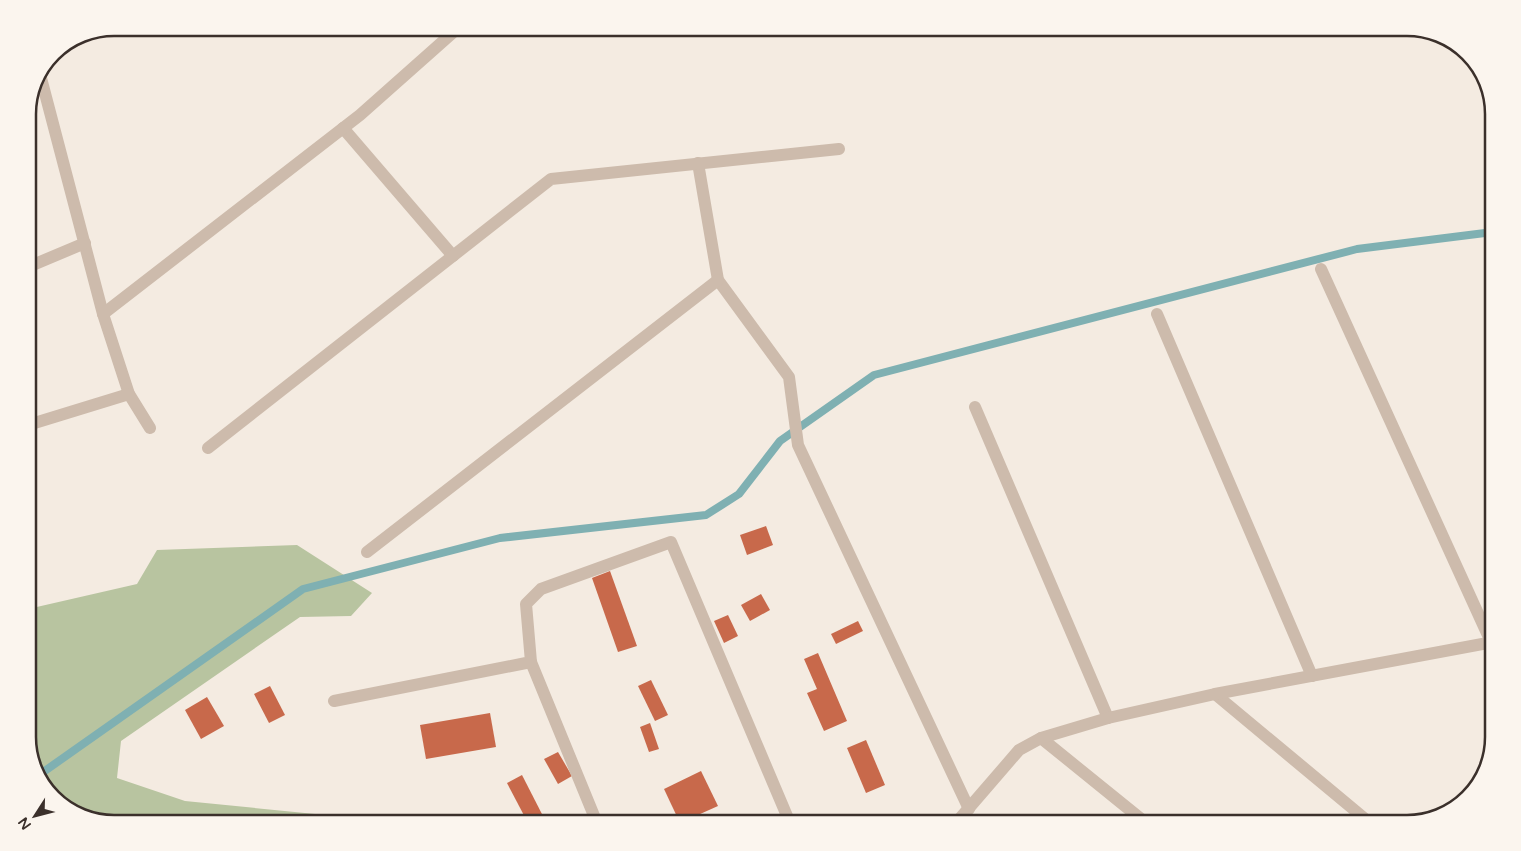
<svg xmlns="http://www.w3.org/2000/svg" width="1521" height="851" font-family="'Varela Round',sans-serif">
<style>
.green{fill:#b8c4a0}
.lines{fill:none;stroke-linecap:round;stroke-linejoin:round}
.stream{stroke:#7fb0b2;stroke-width:8}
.building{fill:#c8694b}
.minor{stroke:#cdbbac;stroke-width:12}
.rim{fill:none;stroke:#3b302b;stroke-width:2.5}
</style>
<rect width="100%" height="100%" fill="#f4ebe1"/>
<polygon class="green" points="297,545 372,593 351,616 300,617 121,741 117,778 185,801 315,814 355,819 363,823 114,823 71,812 42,785 28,742 28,609 137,584 157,550"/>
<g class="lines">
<polyline class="stream" points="39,775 303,589 500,538 706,515 739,494 780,441 874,375 1357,249 1493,232"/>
</g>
<g class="building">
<polygon points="766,526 773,545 747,555 740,535"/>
<polygon points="610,571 637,646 618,652 592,578"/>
<polygon points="761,594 770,610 750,621 741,605"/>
<polygon points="728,615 738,636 724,643 714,621"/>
<polygon points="858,621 863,631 836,644 831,634"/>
<polygon points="818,653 847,721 824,731 807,693 817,689 804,659"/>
<polygon points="651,680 668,715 655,721 638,686"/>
<polygon points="270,686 285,715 269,723 254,694"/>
<polygon points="207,697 224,726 201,739 185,710"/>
<polygon points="490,713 496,747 426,759 420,725"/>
<polygon points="650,723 659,749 649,752 640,727"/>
<polygon points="866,740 885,785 866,793 847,748"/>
<polygon points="558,752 572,776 558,784 544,759"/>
<polygon points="701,771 718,806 680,823 664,789"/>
<polygon points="522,775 545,820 539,823 528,823 507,783"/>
</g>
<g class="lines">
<g class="minor">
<polyline points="41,78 103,314 129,394 150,428"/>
<polyline points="343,128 453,256"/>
<polyline points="698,163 718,280 789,377 798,445 969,809"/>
<polyline points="28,267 85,243"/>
<polyline points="1321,269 1491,642"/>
<polyline points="103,314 360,115 458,28"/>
<polyline points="1157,314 1312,676"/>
<polyline points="975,407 1108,718"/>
<polyline points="28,425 129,394"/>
<polyline points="208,448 551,179 839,149"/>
<polyline points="367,552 718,280"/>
<polyline points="531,662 597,823"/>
<polyline points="1215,694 1370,823"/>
<polyline points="334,701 531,662 526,604 541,589 671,542 790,823"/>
<polyline points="1041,738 1146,823"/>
<polyline points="956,823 1019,750 1041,738 1108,718 1215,694 1493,642"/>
</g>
</g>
<path d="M0 0H1521V851H0ZM114 36H1407A78 78 0 0 1 1485 114V737A78 78 0 0 1 1407 815H114A78 78 0 0 1 36 737V114A78 78 0 0 1 114 36Z" fill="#fbf5ee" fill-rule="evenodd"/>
<path class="rim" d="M114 36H1407A78 78 0 0 1 1485 114V737A78 78 0 0 1 1407 815H114A78 78 0 0 1 36 737V114A78 78 0 0 1 114 36Z"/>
<g transform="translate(35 816) rotate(234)" stroke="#fbf5ee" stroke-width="4" paint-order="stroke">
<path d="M0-4L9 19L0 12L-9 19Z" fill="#3b302b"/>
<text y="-8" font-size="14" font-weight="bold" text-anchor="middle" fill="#3b302b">N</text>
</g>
</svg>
